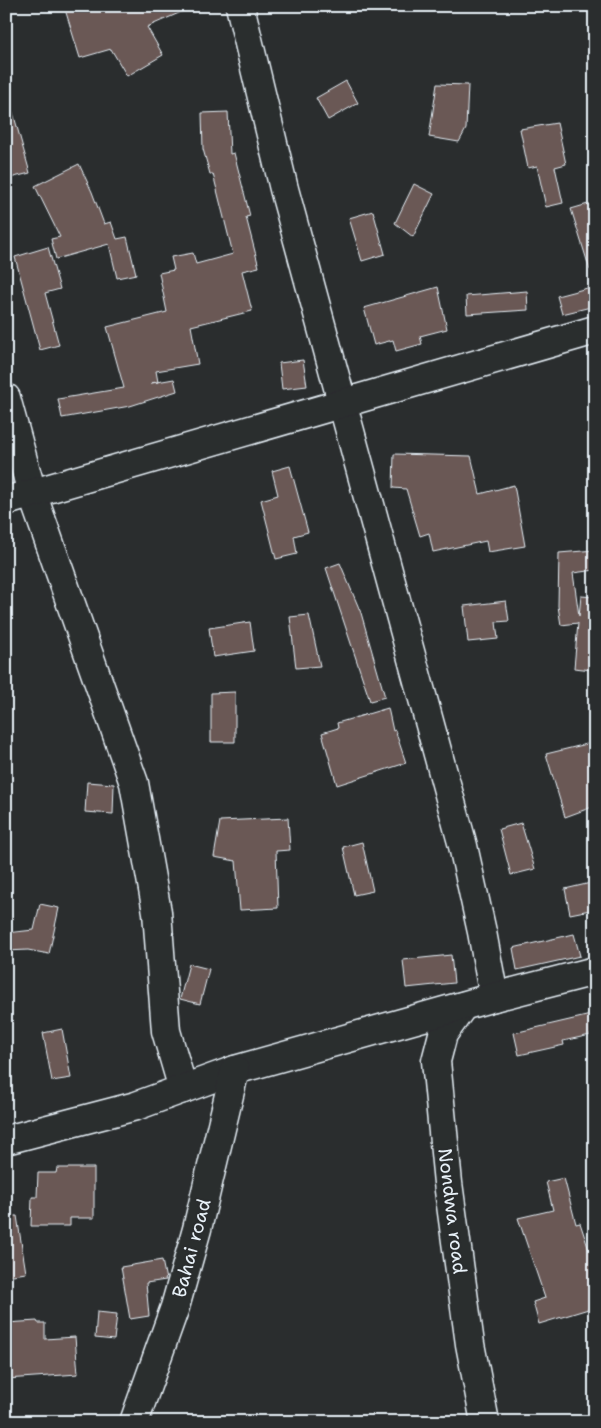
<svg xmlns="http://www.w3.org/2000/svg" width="601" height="1428" font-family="'Shantell Sans',sans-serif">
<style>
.building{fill:#6a5855;stroke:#e8f1f8}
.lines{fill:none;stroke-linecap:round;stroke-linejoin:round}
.minor-casing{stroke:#e8f1f8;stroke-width:31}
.minor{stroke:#2a2d2e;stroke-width:28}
.labels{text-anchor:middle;stroke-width:4;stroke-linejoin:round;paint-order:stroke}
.street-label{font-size:19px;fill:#e8f1f8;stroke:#2a2d2e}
</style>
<rect width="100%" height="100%" fill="#2a2d2e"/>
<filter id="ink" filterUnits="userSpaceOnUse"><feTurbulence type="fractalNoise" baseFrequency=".02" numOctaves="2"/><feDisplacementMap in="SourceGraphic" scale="10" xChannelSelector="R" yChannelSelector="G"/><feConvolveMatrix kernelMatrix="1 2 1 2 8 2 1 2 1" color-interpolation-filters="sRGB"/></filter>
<g filter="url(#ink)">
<g class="building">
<polygon points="64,6 195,6 147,27 163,55 127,76 111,49 80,58"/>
<polygon points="346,81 358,103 328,120 316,98"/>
<polygon points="437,84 468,85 466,129 459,142 429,137"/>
<polygon points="12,109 30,173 6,179 6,110"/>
<polygon points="228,112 230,154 234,153 250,216 246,217 259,267 242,271 252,311 191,326 198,364 156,371 158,382 151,383 174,379 177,391 130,406 62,418 58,399 124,388 107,327 167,312 159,273 174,270 171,257 193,253 196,264 233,254 213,174 210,174 203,149 202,113"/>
<polygon points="557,123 566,164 555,167 563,203 546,207 537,166 528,168 520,129"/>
<polygon points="79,164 92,192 104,224 111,222 117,239 127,237 136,274 117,278 109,244 56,259 51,239 60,237 35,186"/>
<polygon points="414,184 434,194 413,237 395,223"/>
<polygon points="595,202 595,269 590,270 571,209"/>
<polygon points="373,211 385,254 362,261 349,218"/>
<polygon points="48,247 60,289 45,293 59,345 40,350 15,257"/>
<polygon points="595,286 595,306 562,314 557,296"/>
<polygon points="438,287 447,329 420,336 422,344 396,351 393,340 374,345 364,308"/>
<polygon points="527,291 528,310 467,314 466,296"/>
<polygon points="303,360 307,386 282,389 279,363"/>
<polygon points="394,454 471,456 480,494 514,485 525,546 488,552 486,541 433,552 429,533 420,536 406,489 393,488"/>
<polygon points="290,466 308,532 294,536 297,554 276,559 261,500 278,495 272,471"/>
<polygon points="595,550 595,570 573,573 579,616 581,596 595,597 592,670 574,668 578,623 561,625 558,606 559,553"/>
<polygon points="340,563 361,613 385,697 370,701 326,568"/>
<polygon points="506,601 509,621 496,622 498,639 468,642 464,606"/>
<polygon points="309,615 320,666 296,668 290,617"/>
<polygon points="250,622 254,651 213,657 209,628"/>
<polygon points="235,692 235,742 211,742 211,693"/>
<polygon points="388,708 393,731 395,730 406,763 337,785 322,733 338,728 337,723"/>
<polygon points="595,742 595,806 565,817 546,754"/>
<polygon points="87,782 114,784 113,814 85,812"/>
<polygon points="288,818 290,850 276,851 278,908 240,910 236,861 214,857 220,821"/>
<polygon points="521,823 535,869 511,875 499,829"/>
<polygon points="362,842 373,891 354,895 343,847"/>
<polygon points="595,882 595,909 570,914 565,889"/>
<polygon points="40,904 59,908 49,954 28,950 6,951 6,933 34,930"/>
<polygon points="574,934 580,956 517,970 513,948"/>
<polygon points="451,955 454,983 406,988 403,960"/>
<polygon points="189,964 209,969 200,1004 180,999"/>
<polygon points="595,1014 595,1034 563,1041 564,1045 519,1055 514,1033"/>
<polygon points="62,1029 71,1078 52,1081 43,1033"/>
<polygon points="57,1168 94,1168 94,1218 70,1218 70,1226 31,1226 32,1197 37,1197 38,1173 56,1173"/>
<polygon points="564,1178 576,1224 580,1223 589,1250 595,1248 595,1307 539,1324 533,1302 545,1298 518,1218 553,1210 546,1182"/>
<polygon points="6,1216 17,1216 26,1273 6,1276"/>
<polygon points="162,1260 166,1280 146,1283 149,1316 130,1319 121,1267"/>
<polygon points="97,1312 117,1314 114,1340 95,1338"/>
<polygon points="37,1321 38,1323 45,1323 45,1339 75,1337 78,1374 6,1379 6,1323"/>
</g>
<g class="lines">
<defs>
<g id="minor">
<polyline points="240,6 284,189 463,846 482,932 494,997"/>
<polyline points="6,398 32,493 134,783 157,912 166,1031 183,1089"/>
<polyline points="6,501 595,330"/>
<polyline points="463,1006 443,1034 436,1061 448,1183 470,1344 485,1422"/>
<polyline points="6,1140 136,1106 235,1070 494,997 595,971"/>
<polyline points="134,1422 175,1307 197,1229 235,1070"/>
</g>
</defs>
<use href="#minor" class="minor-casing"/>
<use href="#minor" class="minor"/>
</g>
</g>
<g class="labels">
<g class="street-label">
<text transform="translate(453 1211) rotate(83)" y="7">Nondwa road</text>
<text transform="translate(191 1248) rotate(-75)" y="7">Bahai road</text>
</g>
</g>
<rect width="601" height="1428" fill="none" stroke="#2a2d2e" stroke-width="25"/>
<rect x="12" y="12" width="576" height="1403" fill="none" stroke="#e8f1f8" stroke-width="2" filter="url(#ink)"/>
</svg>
